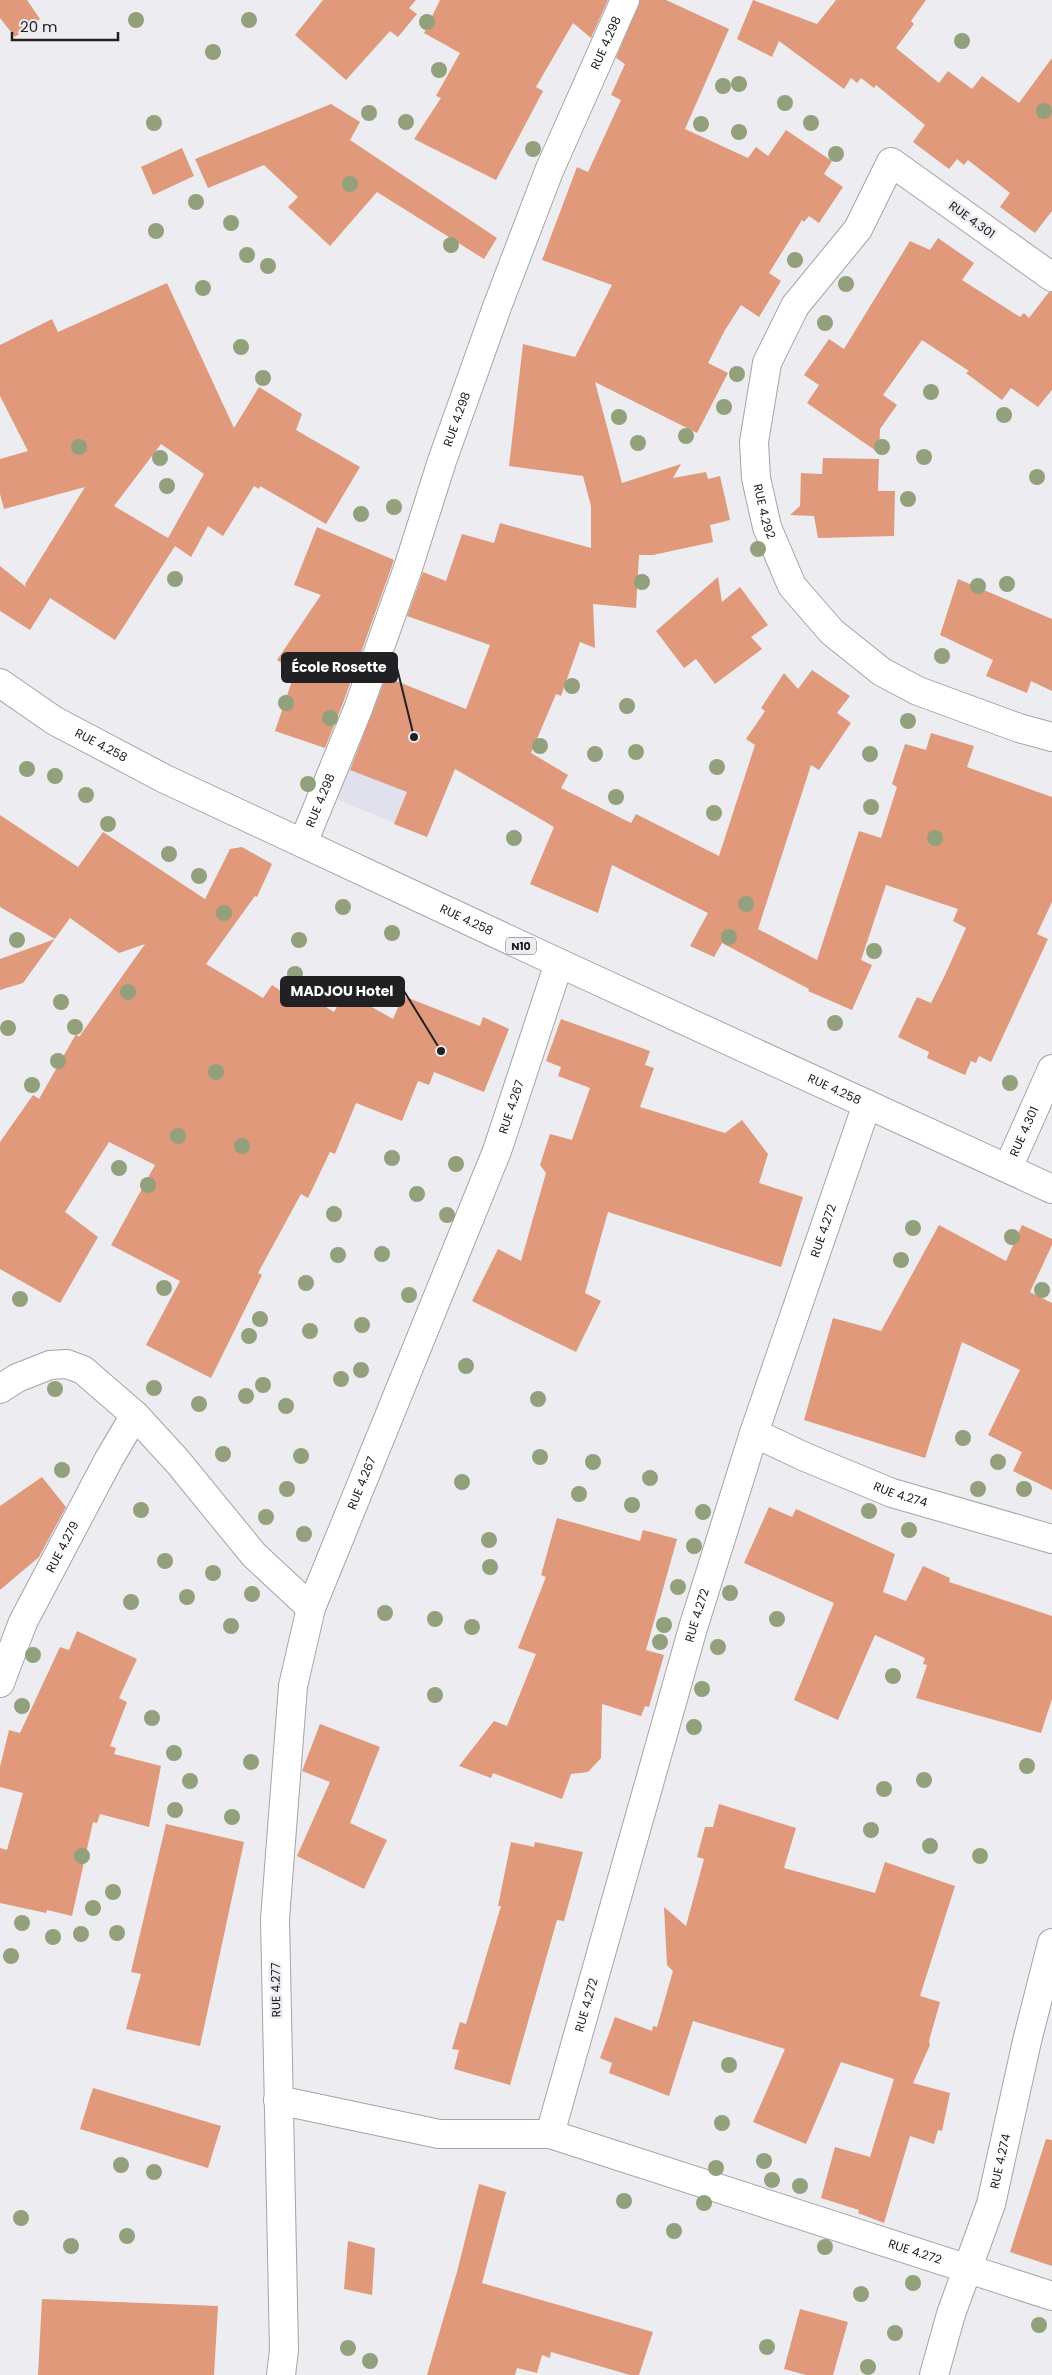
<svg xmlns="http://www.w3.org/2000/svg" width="1052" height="2375" font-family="Poppins,sans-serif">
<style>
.built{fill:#e1e1ed}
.building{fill:#e1997c;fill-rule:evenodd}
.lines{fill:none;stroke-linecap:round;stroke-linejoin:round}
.minor-casing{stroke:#a4a4a9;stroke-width:30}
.trunk-casing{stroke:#a4a4a9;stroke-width:30}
.minor{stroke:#fff;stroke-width:28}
.trunk{stroke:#fff;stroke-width:28}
.tree{fill:#92a07c}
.labels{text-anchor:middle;stroke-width:5;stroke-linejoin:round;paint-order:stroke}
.shield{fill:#ececf1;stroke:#5e5e61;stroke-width:1}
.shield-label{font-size:11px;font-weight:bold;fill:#212123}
.street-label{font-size:12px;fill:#212123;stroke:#ececf1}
.leader{fill:none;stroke:#212123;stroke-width:2}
.callout-dot{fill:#212123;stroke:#ececf1;stroke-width:2}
.callout{fill:#212123;stroke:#212123;stroke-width:2}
.callout-label{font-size:14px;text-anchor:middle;font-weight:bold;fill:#fff}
</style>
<rect width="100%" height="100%" fill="#ececf1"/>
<polygon class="built" points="382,675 478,714 427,837 337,799"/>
<g class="building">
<polygon points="0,0 27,0 40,19 15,37 0,18"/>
<polygon points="323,0 416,0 409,8 417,14 398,37 390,31 346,80 295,35"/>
<polygon points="440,0 608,0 591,38 573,23 536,87 543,91 496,180 414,139 441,98 436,96 460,53 424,33"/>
<polygon points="640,0 666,0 729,29 685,129 748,158 756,147 768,156 786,130 832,161 824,174 843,187 819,223 809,216 804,222 802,220 769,273 781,281 759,317 741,305 725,330 708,363 728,373 697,433 595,382 622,483 681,464 673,478 706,472 708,479 720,476 730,520 710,525 713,542 653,555 639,555 636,608 593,604 595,648 580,642 561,696 556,694 531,753 568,775 561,788 631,823 636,814 719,856 755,745 746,739 765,711 761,708 784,673 798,689 812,670 850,696 837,713 851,723 819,770 811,765 758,929 817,960 859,831 881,838 897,787 892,784 905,744 926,750 931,733 974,746 967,767 1052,797 1052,902 1037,934 1048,939 991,1062 979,1056 976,1063 971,1061 965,1075 927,1058 929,1052 898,1037 917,997 931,1003 945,975 966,928 953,921 958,909 886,885 861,960 872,965 852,1010 808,991 809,989 722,943 714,957 690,946 708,913 612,865 598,913 530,884 554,827 455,769 427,837 394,824 407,792 350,770 386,677 466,709 490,645 407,616 423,572 446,581 462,534 494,543 500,523 591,548 591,506 583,476 509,466 523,344 575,357 612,285 542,260 577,167 588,172 621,100 611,95 625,64 616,58"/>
<polygon points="753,0 817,24 836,0 926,0 911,21 914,24 896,48 939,83 948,71 972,89 982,76 1019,103 1052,58 1052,211 1035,233 1000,207 1010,193 968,160 964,165 957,159 949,169 913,142 925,125 876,85 874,88 861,78 857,83 851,78 844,89 779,41 772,57 737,39"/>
<polygon points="331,104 360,122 350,140 497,238 484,259 377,192 330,246 288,207 298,197 264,165 208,188 195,159"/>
<polygon points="182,148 194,176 153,195 141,167"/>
<polygon points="938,238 974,263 962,280 1020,317 1024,313 1029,318 1049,292 1052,292 1052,390 1038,407 1011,388 1002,400 966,373 969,371 922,340 883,395 897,405 880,429 879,453 807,403 819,385 804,375 829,339 844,349 910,241 930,250"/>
<path d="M167,283l67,145 25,-41 43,27 -6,16 64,37 -34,57 -66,-38 -1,3 -5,-3 -31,50 -15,-10 -17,31 -16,-11 -60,94 -65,-42 -20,32 -30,-19v-45l26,21 -1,-3 60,-97 -81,22 -4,-15v-35l28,-8 -28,-55v-51l52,-26 6,13zM161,444l43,30 -36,64 -54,-32z"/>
<polygon points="823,458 879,459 878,491 895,491 894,536 818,538 814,516 790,515 800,506 801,473 822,474"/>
<polygon points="317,527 394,560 343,703 325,748 275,731 295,672 277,660 321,595 294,585"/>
<polygon points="718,577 722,602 740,587 768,625 751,637 762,649 715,684 696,659 684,668 656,631"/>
<polygon points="958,579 1052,619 1052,691 1031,681 1027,693 986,676 993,660 940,635"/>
<polygon points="0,815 78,867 103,832 205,899 230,849 242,847 272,864 257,897 255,896 206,964 263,998 272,985 301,1005 307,995 334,1012 345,992 393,1019 403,996 480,1026 483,1017 509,1029 484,1092 434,1072 429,1085 418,1081 402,1121 356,1103 335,1154 330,1152 308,1198 301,1194 258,1273 262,1275 211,1378 146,1345 180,1281 111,1245 155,1165 109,1142 65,1212 98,1237 60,1303 0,1269 0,1142 33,1095 39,1099 76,1034 79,1037 145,944 119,953 70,918 23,983 0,990 0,959 55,939 0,907"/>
<polygon points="561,1019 650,1051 645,1065 654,1068 640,1107 725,1133 742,1120 768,1154 759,1183 803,1197 781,1267 608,1212 585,1293 601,1301 576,1352 472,1301 498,1249 521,1261 546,1173 540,1165 550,1134 572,1140 590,1088 558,1076 561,1067 546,1061"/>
<polygon points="939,1225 1006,1261 1022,1225 1052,1239 1052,1245 1030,1292 1052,1303 1052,1490 1013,1471 1022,1452 988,1435 1020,1370 962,1342 925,1458 804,1420 833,1318 881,1331"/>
<polygon points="42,1477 66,1507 39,1557 0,1590 0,1506"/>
<polygon points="769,1507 792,1517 796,1509 895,1554 883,1592 906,1601 923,1566 950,1578 949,1582 1052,1616 1052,1699 1041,1733 916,1698 927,1665 923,1664 925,1658 875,1635 838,1720 794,1700 834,1603 744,1563"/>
<polygon points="557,1518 640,1541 643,1530 677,1539 646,1650 664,1655 649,1707 645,1706 641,1716 602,1704 601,1758 588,1772 571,1774 562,1799 493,1773 491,1778 459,1766 494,1721 507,1726 536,1654 518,1648 546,1577 541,1575"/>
<polygon points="77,1631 137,1659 119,1698 127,1702 110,1746 116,1748 114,1754 161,1766 149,1827 100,1814 97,1823 93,1822 72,1916 47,1910 46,1913 0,1903 0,1848 7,1850 23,1793 0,1787 0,1767 9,1730 20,1733 60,1647 69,1650"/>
<polygon points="320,1724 380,1747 350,1823 387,1840 364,1889 297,1856 330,1782 302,1771"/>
<polygon points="719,1804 796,1828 784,1868 875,1893 885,1862 955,1886 920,1996 940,2002 929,2041 930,2045 913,2083 950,2093 942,2131 938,2130 934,2144 910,2136 884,2223 858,2213 859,2210 821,2198 835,2147 870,2157 894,2079 841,2062 806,2144 753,2122 785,2049 693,2021 669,2096 609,2073 612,2063 600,2058 615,2017 652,2031 653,2026 657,2027 673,1971 667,1965 664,1907 686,1926 704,1859 697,1857 705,1827 713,1827"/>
<polygon points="166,1824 244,1842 200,2046 126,2029 141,1974 131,1972"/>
<polygon points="511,1842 534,1847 535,1842 583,1852 564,1921 557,1920 510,2085 454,2069 459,2050 452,2049 460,2022 466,2024 501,1906 498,1906"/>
<polygon points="93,2088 221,2126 208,2168 80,2129"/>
<polygon points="1046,2139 1052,2140 1052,2266 1010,2252"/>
<polygon points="479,2184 506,2192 482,2283 653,2332 639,2375 630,2375 551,2352 550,2358 542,2355 537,2373 517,2368 515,2375 427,2375 457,2272"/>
<polygon points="348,2241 375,2248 372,2295 344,2289"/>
<polygon points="42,2299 218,2306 214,2375 38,2375"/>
<polygon points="800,2309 848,2322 833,2375 806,2375 784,2369"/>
</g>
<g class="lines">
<defs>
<g id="minor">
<path id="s1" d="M1052,277l-161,-115 -33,67 -63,77 -28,57 -13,79 2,36 11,49 25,59 40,46 50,40 36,19 101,37 33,9"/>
<path id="s2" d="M303,843l55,-134 50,-141 34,-107 55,-154 52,-136 76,-171"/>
<path id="s3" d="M1008,1168l44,-99"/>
<path id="s4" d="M0,1389l17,-11 33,-13 17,-1 16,6 52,45 43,47 76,93 57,53 186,-457 62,-188"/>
<path id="s5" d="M754,1433l51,24 87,36 160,46"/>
<path id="s6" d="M0,1683l23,-61 86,-163 26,-44"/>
<path id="s7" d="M278,2100l161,34h111l502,162"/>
<path id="s8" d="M550,2134l143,-506 61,-195 113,-329"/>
<polyline points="281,2375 284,2350 275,1919 293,1686 311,1608"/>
<path id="s9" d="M934,2375l17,-61 40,-110 36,-163 25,-98"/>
</g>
<g id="trunk">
<path id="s10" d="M0,683l55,38 110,58 394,184 493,226"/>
</g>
</defs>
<use href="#minor" class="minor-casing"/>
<use href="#trunk" class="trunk-casing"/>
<use href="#minor" class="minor"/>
<use href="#trunk" class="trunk"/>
</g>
<g class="tree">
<circle cx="136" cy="20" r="8"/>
<circle cx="249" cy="20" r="8"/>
<circle cx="427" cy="22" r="8"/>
<circle cx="962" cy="41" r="8"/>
<circle cx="213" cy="52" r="8"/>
<circle cx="439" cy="70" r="8"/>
<circle cx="739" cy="84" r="8"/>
<circle cx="723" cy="86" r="8"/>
<circle cx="785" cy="103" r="8"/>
<circle cx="1044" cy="111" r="8"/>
<circle cx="369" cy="113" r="8"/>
<circle cx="406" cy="122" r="8"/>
<circle cx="154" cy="123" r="8"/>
<circle cx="811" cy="123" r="8"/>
<circle cx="701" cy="124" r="8"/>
<circle cx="739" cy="132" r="8"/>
<circle cx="533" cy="149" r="8"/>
<circle cx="836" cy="154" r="8"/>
<circle cx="350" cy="184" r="8"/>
<circle cx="196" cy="202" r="8"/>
<circle cx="231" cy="223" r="8"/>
<circle cx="156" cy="231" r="8"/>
<circle cx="451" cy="245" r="8"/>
<circle cx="247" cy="255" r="8"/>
<circle cx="795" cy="260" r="8"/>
<circle cx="268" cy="266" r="8"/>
<circle cx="846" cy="284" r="8"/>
<circle cx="203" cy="288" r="8"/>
<circle cx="825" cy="323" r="8"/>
<circle cx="241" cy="347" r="8"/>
<circle cx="737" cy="374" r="8"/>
<circle cx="263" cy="378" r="8"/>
<circle cx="931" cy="392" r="8"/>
<circle cx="724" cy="407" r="8"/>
<circle cx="1004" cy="415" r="8"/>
<circle cx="619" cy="417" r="8"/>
<circle cx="686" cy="436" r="8"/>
<circle cx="638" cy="443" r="8"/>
<circle cx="79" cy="447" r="8"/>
<circle cx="882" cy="447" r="8"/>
<circle cx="924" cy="457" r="8"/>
<circle cx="160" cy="458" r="8"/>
<circle cx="1037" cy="477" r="8"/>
<circle cx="167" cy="486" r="8"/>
<circle cx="908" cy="499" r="8"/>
<circle cx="394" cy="507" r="8"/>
<circle cx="361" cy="514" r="8"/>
<circle cx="758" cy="549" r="8"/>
<circle cx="175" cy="579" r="8"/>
<circle cx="642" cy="582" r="8"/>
<circle cx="1007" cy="584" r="8"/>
<circle cx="978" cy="586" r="8"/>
<circle cx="942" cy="656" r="8"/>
<circle cx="572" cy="686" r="8"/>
<circle cx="286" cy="703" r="8"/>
<circle cx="627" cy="706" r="8"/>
<circle cx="330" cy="718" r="8"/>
<circle cx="908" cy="721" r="8"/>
<circle cx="540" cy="746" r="8"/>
<circle cx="636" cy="752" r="8"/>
<circle cx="595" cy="754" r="8"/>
<circle cx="870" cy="754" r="8"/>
<circle cx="717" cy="767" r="8"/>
<circle cx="27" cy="769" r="8"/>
<circle cx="55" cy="776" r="8"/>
<circle cx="308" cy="784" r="8"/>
<circle cx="86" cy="795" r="8"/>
<circle cx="616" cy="797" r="8"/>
<circle cx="871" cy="807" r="8"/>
<circle cx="714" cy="813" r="8"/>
<circle cx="108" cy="824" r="8"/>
<circle cx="514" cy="838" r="8"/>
<circle cx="935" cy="838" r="8"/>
<circle cx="169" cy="854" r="8"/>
<circle cx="199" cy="876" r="8"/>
<circle cx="746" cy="904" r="8"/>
<circle cx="343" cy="907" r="8"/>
<circle cx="224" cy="913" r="8"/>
<circle cx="392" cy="933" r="8"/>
<circle cx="729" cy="937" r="8"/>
<circle cx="17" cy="940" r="8"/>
<circle cx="299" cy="940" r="8"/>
<circle cx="874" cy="951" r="8"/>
<circle cx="295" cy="974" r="8"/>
<circle cx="128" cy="992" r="8"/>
<circle cx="61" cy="1002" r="8"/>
<circle cx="835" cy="1023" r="8"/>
<circle cx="75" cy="1027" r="8"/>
<circle cx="8" cy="1028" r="8"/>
<circle cx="58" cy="1061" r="8"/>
<circle cx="216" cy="1072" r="8"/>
<circle cx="1010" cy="1083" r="8"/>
<circle cx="32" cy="1085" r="8"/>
<circle cx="178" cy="1136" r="8"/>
<circle cx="242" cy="1146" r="8"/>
<circle cx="392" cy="1158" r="8"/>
<circle cx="456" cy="1164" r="8"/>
<circle cx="119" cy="1168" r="8"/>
<circle cx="148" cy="1185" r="8"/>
<circle cx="417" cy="1194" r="8"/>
<circle cx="334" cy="1214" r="8"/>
<circle cx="447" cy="1215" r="8"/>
<circle cx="913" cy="1228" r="8"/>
<circle cx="1012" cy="1237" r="8"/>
<circle cx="382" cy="1254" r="8"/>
<circle cx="338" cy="1255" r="8"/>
<circle cx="901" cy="1260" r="8"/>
<circle cx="306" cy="1283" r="8"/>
<circle cx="164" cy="1288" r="8"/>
<circle cx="1042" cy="1290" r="8"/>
<circle cx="409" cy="1295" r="8"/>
<circle cx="20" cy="1299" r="8"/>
<circle cx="260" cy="1319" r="8"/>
<circle cx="362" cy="1325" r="8"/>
<circle cx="310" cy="1331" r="8"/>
<circle cx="249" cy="1336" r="8"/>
<circle cx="466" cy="1366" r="8"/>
<circle cx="361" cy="1370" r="8"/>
<circle cx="341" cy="1379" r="8"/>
<circle cx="263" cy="1385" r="8"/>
<circle cx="154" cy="1388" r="8"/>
<circle cx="55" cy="1389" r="8"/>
<circle cx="246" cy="1396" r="8"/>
<circle cx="538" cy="1399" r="8"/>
<circle cx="199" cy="1404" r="8"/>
<circle cx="286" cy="1406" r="8"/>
<circle cx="963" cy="1438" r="8"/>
<circle cx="223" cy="1454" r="8"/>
<circle cx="301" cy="1456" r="8"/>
<circle cx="540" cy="1457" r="8"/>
<circle cx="593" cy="1462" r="8"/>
<circle cx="998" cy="1462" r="8"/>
<circle cx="62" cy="1470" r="8"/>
<circle cx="650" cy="1478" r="8"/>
<circle cx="462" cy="1482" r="8"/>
<circle cx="287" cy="1489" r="8"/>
<circle cx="978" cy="1489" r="8"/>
<circle cx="1024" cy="1489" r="8"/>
<circle cx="579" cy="1494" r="8"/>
<circle cx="632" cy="1505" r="8"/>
<circle cx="141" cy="1510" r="8"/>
<circle cx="869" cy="1511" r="8"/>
<circle cx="703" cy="1512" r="8"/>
<circle cx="266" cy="1517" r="8"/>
<circle cx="909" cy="1530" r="8"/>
<circle cx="304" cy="1534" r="8"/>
<circle cx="489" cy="1540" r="8"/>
<circle cx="694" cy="1546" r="8"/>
<circle cx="165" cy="1561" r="8"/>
<circle cx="490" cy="1567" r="8"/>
<circle cx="213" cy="1573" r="8"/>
<circle cx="678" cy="1587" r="8"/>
<circle cx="730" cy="1593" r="8"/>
<circle cx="252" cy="1594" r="8"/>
<circle cx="187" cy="1597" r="8"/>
<circle cx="131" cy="1602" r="8"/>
<circle cx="385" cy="1613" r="8"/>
<circle cx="435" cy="1619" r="8"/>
<circle cx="777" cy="1619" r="8"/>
<circle cx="664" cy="1625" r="8"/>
<circle cx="231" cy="1626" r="8"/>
<circle cx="472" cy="1627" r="8"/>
<circle cx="660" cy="1642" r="8"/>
<circle cx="718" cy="1647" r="8"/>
<circle cx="33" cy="1655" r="8"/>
<circle cx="893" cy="1676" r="8"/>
<circle cx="702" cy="1689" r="8"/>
<circle cx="435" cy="1695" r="8"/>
<circle cx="22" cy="1706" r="8"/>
<circle cx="152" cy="1718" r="8"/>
<circle cx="694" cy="1727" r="8"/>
<circle cx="174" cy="1753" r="8"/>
<circle cx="251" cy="1762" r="8"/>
<circle cx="1027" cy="1766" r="8"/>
<circle cx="924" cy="1780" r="8"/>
<circle cx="190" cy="1781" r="8"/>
<circle cx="884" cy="1789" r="8"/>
<circle cx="175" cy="1810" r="8"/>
<circle cx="232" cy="1817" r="8"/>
<circle cx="871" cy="1830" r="8"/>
<circle cx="930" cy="1846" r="8"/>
<circle cx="82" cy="1856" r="8"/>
<circle cx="980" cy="1856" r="8"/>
<circle cx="113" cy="1892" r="8"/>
<circle cx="93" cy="1908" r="8"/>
<circle cx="22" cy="1923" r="8"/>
<circle cx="117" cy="1933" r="8"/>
<circle cx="81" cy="1934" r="8"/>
<circle cx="53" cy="1937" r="8"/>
<circle cx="11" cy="1956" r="8"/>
<circle cx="729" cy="2065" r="8"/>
<circle cx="722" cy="2123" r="8"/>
<circle cx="764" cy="2161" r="8"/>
<circle cx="121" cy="2165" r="8"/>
<circle cx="716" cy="2168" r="8"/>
<circle cx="154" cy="2172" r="8"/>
<circle cx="772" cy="2180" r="8"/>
<circle cx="800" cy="2186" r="8"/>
<circle cx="624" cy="2201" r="8"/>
<circle cx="704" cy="2203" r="8"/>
<circle cx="21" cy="2218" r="8"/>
<circle cx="674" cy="2231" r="8"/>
<circle cx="127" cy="2236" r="8"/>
<circle cx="71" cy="2246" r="8"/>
<circle cx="825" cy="2247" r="8"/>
<circle cx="913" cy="2283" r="8"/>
<circle cx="861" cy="2294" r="8"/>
<circle cx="1039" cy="2325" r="8"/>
<circle cx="895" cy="2333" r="8"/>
<circle cx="767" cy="2347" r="8"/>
<circle cx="348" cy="2348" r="8"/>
<circle cx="370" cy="2361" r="8"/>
<circle cx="868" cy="2367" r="8"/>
</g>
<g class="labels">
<rect class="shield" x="506" y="937.5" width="30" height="17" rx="4"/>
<g class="shield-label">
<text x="521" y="950">N10</text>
</g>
<g class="street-label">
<text dy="4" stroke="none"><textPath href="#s2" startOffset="856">RUE 4.298</textPath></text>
<text transform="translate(972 220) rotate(36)" y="4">RUE 4.301</text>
<text dy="4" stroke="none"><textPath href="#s2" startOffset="451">RUE 4.298</textPath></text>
<text dy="4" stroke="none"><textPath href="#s1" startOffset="586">RUE 4.292</textPath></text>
<text dy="4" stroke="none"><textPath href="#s10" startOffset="119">RUE 4.258</textPath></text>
<text dy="4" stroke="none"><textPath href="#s2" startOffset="46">RUE 4.298</textPath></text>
<text dy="4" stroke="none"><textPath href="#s10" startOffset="524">RUE 4.258</textPath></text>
<text dy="4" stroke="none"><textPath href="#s10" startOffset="929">RUE 4.258</textPath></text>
<text dy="4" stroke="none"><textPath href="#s4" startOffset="960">RUE 4.267</textPath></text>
<text dy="4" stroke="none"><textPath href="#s3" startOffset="40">RUE 4.301</textPath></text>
<text dy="4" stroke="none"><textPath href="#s8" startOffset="944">RUE 4.272</textPath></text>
<text dy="4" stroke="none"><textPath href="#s4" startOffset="555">RUE 4.267</textPath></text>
<text dy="4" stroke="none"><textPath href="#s5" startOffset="159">RUE 4.274</textPath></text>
<text dy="4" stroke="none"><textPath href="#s6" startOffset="150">RUE 4.279</textPath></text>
<text dy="4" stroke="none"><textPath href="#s8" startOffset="539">RUE 4.272</textPath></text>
<text transform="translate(276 1990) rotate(-91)" y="4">RUE 4.277</text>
<text dy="4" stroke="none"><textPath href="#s8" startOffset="134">RUE 4.272</textPath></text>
<text dy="4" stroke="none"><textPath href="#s9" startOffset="224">RUE 4.274</textPath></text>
<text dy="4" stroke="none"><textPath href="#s7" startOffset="659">RUE 4.272</textPath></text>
</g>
</g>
<path class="leader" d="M414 737L397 668M441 1051L404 991"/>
<g class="callout-dot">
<circle cx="414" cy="737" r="5"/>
<circle cx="441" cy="1051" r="5"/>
</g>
<g class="callout">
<rect x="282" y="653" width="115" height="29" rx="5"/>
<rect x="281" y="977" width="123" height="29" rx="5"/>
</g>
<g class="callout-label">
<text x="339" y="672">École Rosette</text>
<text x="342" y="996">MADJOU Hotel</text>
</g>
<path d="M12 32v8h106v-8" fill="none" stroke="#212123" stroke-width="2.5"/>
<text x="20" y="32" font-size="15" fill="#212123" stroke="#ececf1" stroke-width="4" paint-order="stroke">20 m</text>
</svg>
